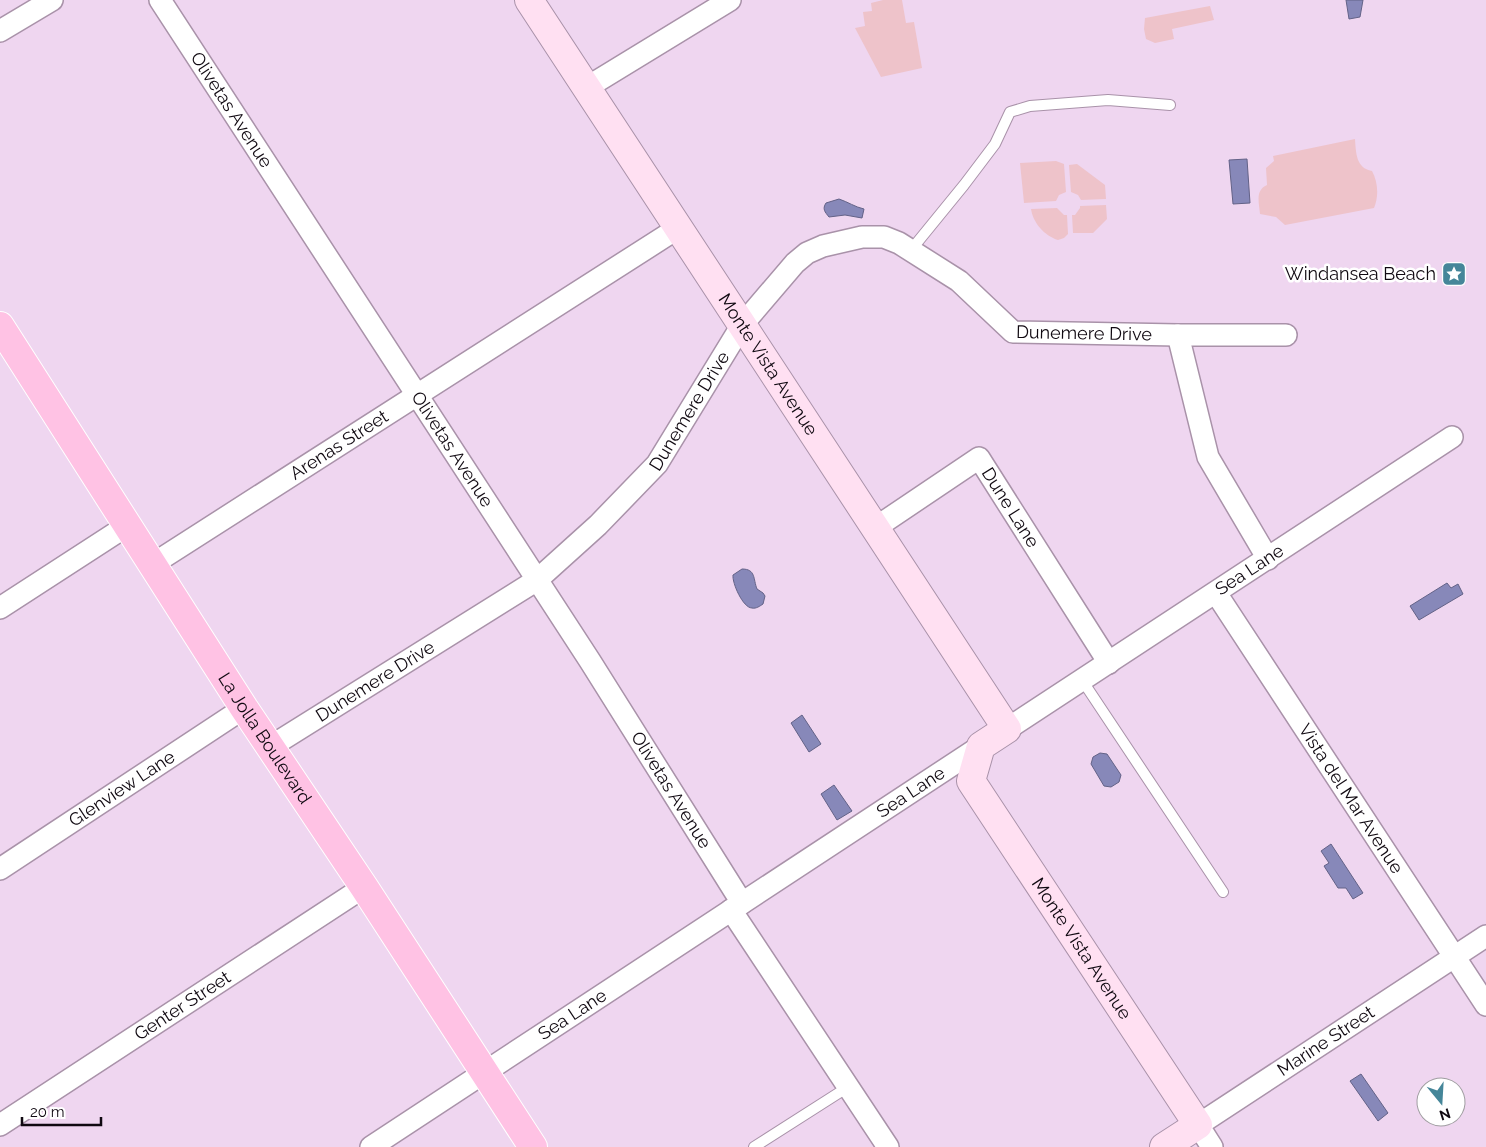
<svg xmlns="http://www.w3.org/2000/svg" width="1486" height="1147" font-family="Raleway,sans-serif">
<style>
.green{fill:#eec3ca}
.water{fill:#8788b9;stroke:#636287}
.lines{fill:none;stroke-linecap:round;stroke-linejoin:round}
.lane-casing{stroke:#a992a9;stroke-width:12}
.street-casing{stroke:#a992a9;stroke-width:24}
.secondary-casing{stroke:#a992a9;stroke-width:30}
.primary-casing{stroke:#fff;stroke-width:30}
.lane{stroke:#fff;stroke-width:10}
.street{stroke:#fff;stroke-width:21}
.secondary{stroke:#ffe0f2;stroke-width:28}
.primary{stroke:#ffc2e4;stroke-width:28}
.labels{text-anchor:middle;stroke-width:5;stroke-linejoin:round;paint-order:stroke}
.street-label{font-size:18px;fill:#100911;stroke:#fff}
.poi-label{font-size:18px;fill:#100911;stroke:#fff;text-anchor:end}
</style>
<rect width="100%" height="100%" fill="#efd6f0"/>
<g class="green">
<polygon points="883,0 902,0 906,23 914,22 922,68 881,77 855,28 865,26 863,12 872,11 871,3"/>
<polygon points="1210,6 1214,20 1172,29 1174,39 1155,43 1146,39 1144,29 1145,18"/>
<path d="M1355,139c1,14 1,29 17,32 6,11 7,25 2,37l-89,17 -9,-8 -16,-3c-1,-11 -5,-24 7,-29l-1,-17 8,-7 -1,-5z"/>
<polygon points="1056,161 1064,164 1066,192 1059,195 1056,201 1024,203 1020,163"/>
<polygon points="1077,164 1105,185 1106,199 1081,200 1078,195 1071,192 1069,165"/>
<polygon points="1106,205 1107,219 1093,233 1073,233 1072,215 1075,215 1080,208 1080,206"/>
<path d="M1057,208l7,7h3l1,19 -4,4 -6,2c-13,-4 -25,-17 -27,-31z"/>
</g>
<g class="water">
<polygon points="1346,0 1363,0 1360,17 1349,19"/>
<polygon points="1247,159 1250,203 1233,204 1229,160"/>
<path d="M839,199c9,3 16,8 25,10l-2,9 -17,-3 -16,2c-4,-5 -7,-8 -3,-14z"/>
<path d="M742,569c14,0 11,10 15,20l6,4 2,3 -2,8c-3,2 -7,5 -11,4 -9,0 -20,-25 -19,-33z"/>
<polygon points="1447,583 1451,588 1458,584 1463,594 1419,620 1410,606"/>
<polygon points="802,715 821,744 809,752 791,723"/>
<polygon points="1100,753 1107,754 1121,775 1119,782 1111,787 1104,786 1091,764 1093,757"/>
<polygon points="834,785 852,811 837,820 821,794"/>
<polygon points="1331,844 1363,893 1353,899 1346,888 1338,888 1324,866 1329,863 1321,851"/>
<polygon points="1361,1074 1388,1113 1378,1121 1350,1081"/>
</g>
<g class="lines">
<defs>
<g id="lane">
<polyline points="911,250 964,185 995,144 1010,112 1030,106 1108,100 1170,105"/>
<polyline points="1082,680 1223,892"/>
<polyline points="754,1147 848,1087"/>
</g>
<g id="street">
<path id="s1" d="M160,0l430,661 152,242"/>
<polyline points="0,31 52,0"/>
<polyline points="586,88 730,0"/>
<polyline points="1178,335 1208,457 1268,559"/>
<path id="s2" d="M875,528l104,-70 130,205"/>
<path id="s3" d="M153,564l525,-336"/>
<path id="s4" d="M1216,593l270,412"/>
<polyline points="0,608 128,525"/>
<path id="s5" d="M1007,729l445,-292"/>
<path id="s6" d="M270,747l267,-167 61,-55 59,-61 85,-139 53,-62 12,-10 16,-7 39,-9h22l15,6 60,38 54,51 165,3h108"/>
<path id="s7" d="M0,869l244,-161"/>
<polyline points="731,910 888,1147"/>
<path id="s8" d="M0,1125l364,-238"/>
<path id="s9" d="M371,1147l610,-401"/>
<path id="s10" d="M1212,1147l-14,-22 288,-189"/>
</g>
<g id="secondary">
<path id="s11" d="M529,0l478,729 -26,17 -10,35 227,344 -34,22"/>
</g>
<g id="primary">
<path id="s12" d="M0,326l244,382 120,179 169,260"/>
</g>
</defs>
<use href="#lane" class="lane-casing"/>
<use href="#street" class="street-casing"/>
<use href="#secondary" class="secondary-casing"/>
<use href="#primary" class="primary-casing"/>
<use href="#lane" class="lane"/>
<use href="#street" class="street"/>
<use href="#secondary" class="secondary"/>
<use href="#primary" class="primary"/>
</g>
<defs>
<symbol id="sight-square" viewBox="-11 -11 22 22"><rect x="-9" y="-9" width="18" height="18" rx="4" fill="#458699" stroke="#fff"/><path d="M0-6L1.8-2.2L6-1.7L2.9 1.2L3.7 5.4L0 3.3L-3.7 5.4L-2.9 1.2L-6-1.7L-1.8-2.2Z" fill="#fff"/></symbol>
</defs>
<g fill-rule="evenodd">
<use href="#sight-square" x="1440" y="260" width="28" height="28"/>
</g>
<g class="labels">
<g class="street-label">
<text dy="6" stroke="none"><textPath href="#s1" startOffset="131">Olivetas Avenue</textPath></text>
<text dy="6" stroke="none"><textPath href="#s6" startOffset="1054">Dunemere Drive</textPath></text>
<text dy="6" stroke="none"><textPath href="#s11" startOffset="436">Monte Vista Avenue</textPath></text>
<text dy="6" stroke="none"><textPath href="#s6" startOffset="544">Dunemere Drive</textPath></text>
<text dy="6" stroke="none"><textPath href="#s3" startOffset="221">Arenas Street</textPath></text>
<text dy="6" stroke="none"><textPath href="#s1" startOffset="536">Olivetas Avenue</textPath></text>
<text dy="6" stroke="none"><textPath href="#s2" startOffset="184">Dune Lane</textPath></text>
<text dy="6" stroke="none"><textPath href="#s5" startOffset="290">Sea Lane</textPath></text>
<text dy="6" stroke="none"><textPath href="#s6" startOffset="124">Dunemere Drive</textPath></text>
<text dy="6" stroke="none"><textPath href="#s12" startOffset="490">La Jolla Boulevard</textPath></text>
<text dy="6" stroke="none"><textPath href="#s7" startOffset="146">Glenview Lane</textPath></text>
<text dy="6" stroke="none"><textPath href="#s1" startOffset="941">Olivetas Avenue</textPath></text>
<text dy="6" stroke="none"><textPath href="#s9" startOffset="646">Sea Lane</textPath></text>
<text dy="6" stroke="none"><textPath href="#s4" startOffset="246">Vista del Mar Avenue</textPath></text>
<text dy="6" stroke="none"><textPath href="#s11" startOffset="1140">Monte Vista Avenue</textPath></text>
<text dy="6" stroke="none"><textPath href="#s8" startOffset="218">Genter Street</textPath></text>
<text dy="6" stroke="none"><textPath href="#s9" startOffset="241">Sea Lane</textPath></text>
<text dy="6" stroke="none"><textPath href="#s10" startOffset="179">Marine Street</textPath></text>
</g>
<g class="poi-label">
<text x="1436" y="280">Windansea Beach</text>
</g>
</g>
<g transform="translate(1441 1102) rotate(162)"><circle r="24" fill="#ffffff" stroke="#9f9da0"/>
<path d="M0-4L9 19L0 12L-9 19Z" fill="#458699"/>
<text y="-8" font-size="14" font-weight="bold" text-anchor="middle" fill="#100911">N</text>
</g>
<path d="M22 1117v8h79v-8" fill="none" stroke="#100911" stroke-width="2.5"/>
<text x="30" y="1117" font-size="15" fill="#100911" stroke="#ffffff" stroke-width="4" paint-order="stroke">20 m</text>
</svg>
